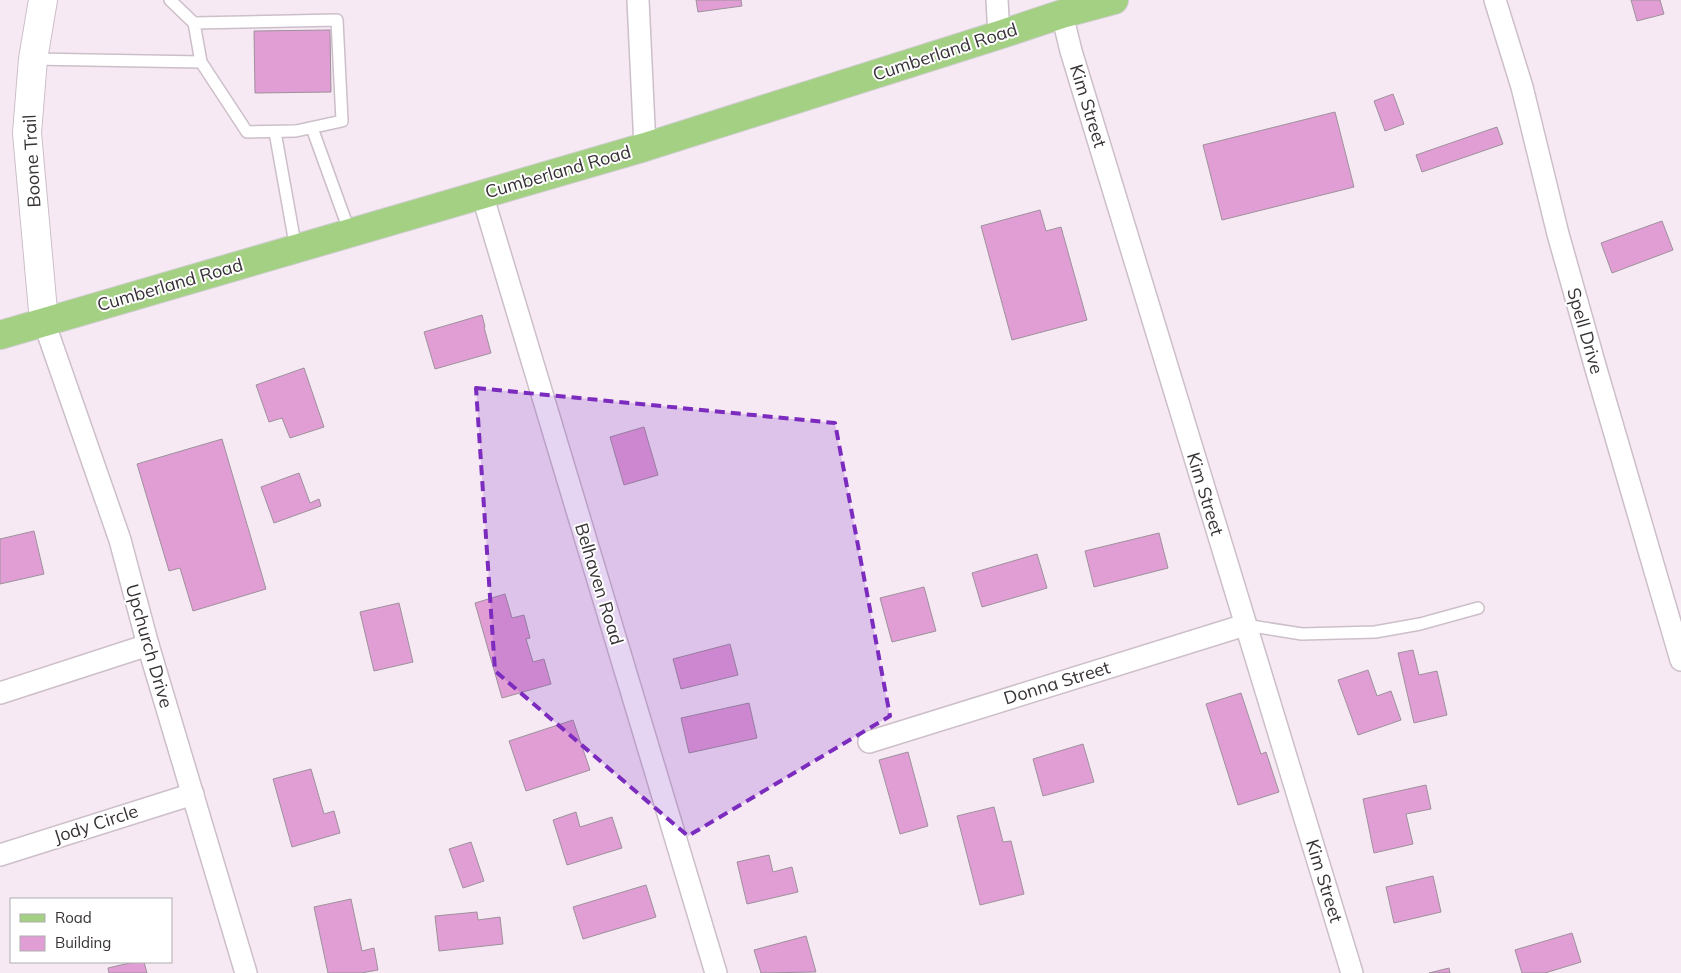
<svg xmlns="http://www.w3.org/2000/svg" width="1681" height="973" font-family="Mulish,sans-serif">
<style>
.building{fill:#e19ed5;stroke:#9d919b}
.lines{fill:none;stroke-linecap:round;stroke-linejoin:round}
.lane-casing{stroke:#ccbfc9;stroke-width:14}
.street-casing{stroke:#ccbfc9;stroke-width:24}
.secondary-casing{stroke:#ccbfc9;stroke-width:30}
.primary-casing{stroke:#cfcecf;stroke-width:30}
.lane{stroke:#fff;stroke-width:11}
.street{stroke:#fff;stroke-width:21}
.secondary{stroke:#fff;stroke-width:28}
.primary{stroke:#a4d083;stroke-width:28}
.marked{fill:#7b2cbf;fill-opacity:0.2;stroke:#7b2cbf;stroke-width:4;stroke-dasharray:10 6;stroke-linejoin:round}
.labels{text-anchor:middle;stroke-width:4;stroke-linejoin:round;paint-order:stroke}
.street-label{font-size:18px;fill:#373236;stroke:#fff}
</style>
<rect width="100%" height="100%" fill="#f6e9f4"/>
<g class="building">
<polygon points="696,0 741,0 742,6 698,12"/>
<polygon points="1631,0 1660,0 1664,14 1637,21"/>
<polygon points="330,30 331,92 255,93 254,31"/>
<polygon points="1393,94 1404,124 1385,131 1374,101"/>
<polygon points="1335,112 1354,187 1222,220 1203,145"/>
<polygon points="1497,127 1503,144 1422,172 1416,155"/>
<polygon points="1040,210 1046,231 1061,227 1087,320 1012,340 981,226"/>
<polygon points="1662,221 1673,250 1612,273 1601,243"/>
<polygon points="482,315 485,327 484,327 491,353 435,369 424,332"/>
<polygon points="304,368 324,427 290,438 282,418 269,422 256,385"/>
<polygon points="644,427 658,475 624,485 610,437"/>
<polygon points="222,439 266,589 193,611 180,568 169,571 137,464"/>
<polygon points="299,473 310,503 319,499 321,506 274,523 261,487"/>
<polygon points="34,531 44,574 0,584 0,539"/>
<polygon points="1159,533 1168,568 1094,587 1085,551"/>
<polygon points="1037,554 1047,588 982,607 972,573"/>
<polygon points="924,587 936,631 892,642 880,598"/>
<polygon points="505,594 512,618 524,615 530,638 526,639 533,662 544,659 551,684 502,698 475,603"/>
<polygon points="399,603 413,662 374,671 360,612"/>
<polygon points="730,644 738,675 681,689 673,659"/>
<polygon points="1413,650 1419,675 1437,671 1447,715 1414,723 1398,653"/>
<polygon points="1368,670 1377,696 1391,691 1401,720 1358,735 1338,680"/>
<polygon points="1241,693 1261,754 1266,752 1279,792 1238,805 1206,704"/>
<polygon points="749,703 757,738 689,753 681,718"/>
<polygon points="573,720 590,770 526,791 509,741"/>
<polygon points="1083,744 1094,782 1043,796 1033,759"/>
<polygon points="908,752 928,826 900,834 879,760"/>
<polygon points="311,769 324,814 334,811 340,833 292,847 273,779"/>
<polygon points="1426,785 1431,809 1406,814 1413,844 1374,853 1363,799"/>
<polygon points="994,807 1003,842 1011,841 1024,894 980,905 957,816"/>
<polygon points="576,812 580,827 612,817 622,848 567,865 553,820"/>
<polygon points="471,842 484,881 463,888 449,849"/>
<polygon points="769,855 773,872 792,867 798,892 747,904 737,862"/>
<polygon points="1433,876 1441,912 1394,923 1386,887"/>
<polygon points="646,885 656,917 583,939 573,907"/>
<polygon points="351,899 362,951 374,948 378,970 361,973 328,973 314,907"/>
<polygon points="477,912 478,920 500,917 503,944 439,951 435,916"/>
<polygon points="1572,933 1581,962 1545,973 1522,973 1515,950"/>
<polygon points="806,936 816,972 761,973 754,950"/>
<polygon points="134,962 144,962 147,973 109,973 108,968"/>
<polygon points="1449,968 1450,973 1429,973"/>
</g>
<g class="lines">
<defs>
<g id="lane">
<polyline points="170,0 194,23"/>
<polygon points="337,20 342,121 296,131 247,132 201,62 194,23"/>
<polyline points="33,59 201,62"/>
<polyline points="312,128 350,233"/>
<polyline points="275,132 296,249"/>
<polyline points="1245,625 1302,634 1375,632 1420,624 1478,608"/>
</g>
<g id="street">
<polyline points="638,0 645,147"/>
<polyline points="997,0 999,35"/>
<polyline points="1495,0 1522,87 1558,234 1596,369 1681,660"/>
<polyline points="1062,14 1071,51 1352,973"/>
<polyline points="482,194 716,973"/>
<polyline points="44,322 120,540 148,645 246,973"/>
<polyline points="0,693 148,645"/>
<polyline points="869,742 1245,625"/>
<polyline points="0,855 193,794"/>
</g>
<polyline id="secondary" points="43,0 33,59 27,133 44,322"/>
<polyline id="primary" points="0,335 645,147 999,35 1062,14 1114,0"/>
</defs>
<use href="#lane" class="lane-casing"/>
<use href="#street" class="street-casing"/>
<use href="#secondary" class="secondary-casing"/>
<use href="#primary" class="primary-casing"/>
<use href="#lane" class="lane"/>
<use href="#street" class="street"/>
<use href="#secondary" class="secondary"/>
<use href="#primary" class="primary"/>
</g>
<path class="marked" d="M476,388l359,35 55,293 -202,120 -193,-165z"/>
<g class="labels">
<g class="street-label">
<text transform="translate(945 52) rotate(-18)" y="6">Cumberland Road</text>
<text transform="translate(1088 106) rotate(73)" y="6">Kim Street</text>
<text transform="translate(32 161) rotate(-93)" y="6">Boone Trail</text>
<text transform="translate(558 172) rotate(-16)" y="6">Cumberland Road</text>
<text transform="translate(170 285) rotate(-16)" y="6">Cumberland Road</text>
<text transform="translate(1585 331) rotate(74)" y="6">Spell Drive</text>
<text transform="translate(1205 494) rotate(73)" y="6">Kim Street</text>
<text transform="translate(599 584) rotate(73)" y="6">Belhaven Road</text>
<text transform="translate(149 646) rotate(74)" y="6">Upchurch Drive</text>
<text transform="translate(1057 683) rotate(-17)" y="6">Donna Street</text>
<text transform="translate(96 824) rotate(-18)" y="6">Jody Circle</text>
<text transform="translate(1324 881) rotate(73)" y="6">Kim Street</text>
</g>
</g>
<rect x="10" y="898" width="162" height="65" fill="#ffffff" stroke="#afadaf"/>
<rect x="20" y="914" width="25" height="8" fill="#a4d083" stroke="#afadaf"/>
<text x="55" y="923" font-size="15" fill="#373236">Road</text>
<rect x="20" y="936" width="25" height="15" fill="#e19ed5" stroke="#afadaf"/>
<text x="55" y="948" font-size="15" fill="#373236">Building</text>
</svg>
